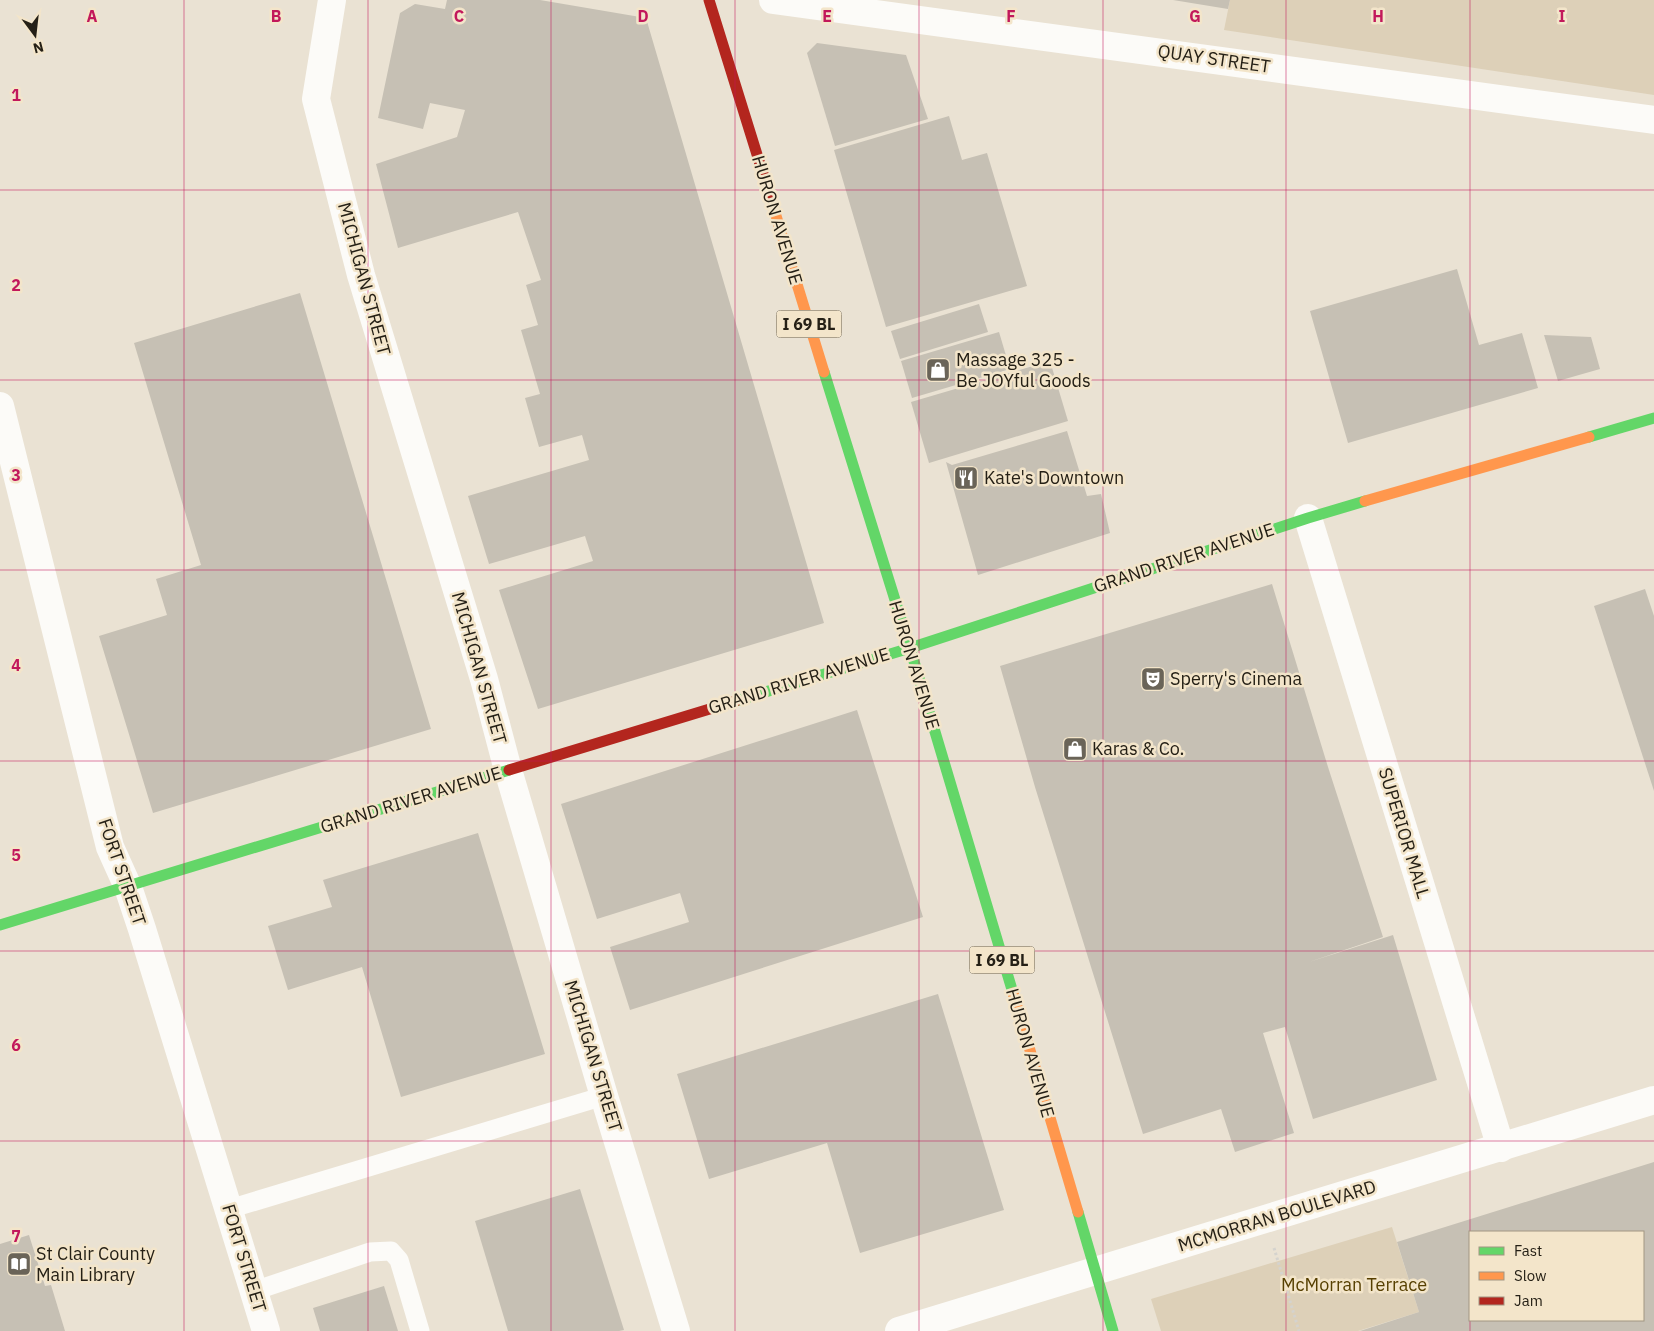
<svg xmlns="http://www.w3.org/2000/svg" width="1654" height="1331" font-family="'IBM Plex Sans',sans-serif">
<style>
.green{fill:#ddd0b8}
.building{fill:#c6c0b4;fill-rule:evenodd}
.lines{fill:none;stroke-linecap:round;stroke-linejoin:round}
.path{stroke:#d5d3ce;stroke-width:3;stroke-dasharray:2.5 2.5;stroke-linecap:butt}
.lane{stroke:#fcfbf8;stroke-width:19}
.street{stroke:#fcfbf8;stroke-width:28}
.fast{stroke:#63d668;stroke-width:11}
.slow{stroke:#ff974d;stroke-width:11}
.jam{stroke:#b3261e;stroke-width:11}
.grid{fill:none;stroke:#c2185b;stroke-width:1;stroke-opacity:0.55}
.labels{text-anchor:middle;stroke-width:5;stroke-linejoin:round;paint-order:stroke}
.shield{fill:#f3e5ca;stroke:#635b4c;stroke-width:1}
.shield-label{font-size:16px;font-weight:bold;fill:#252016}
.street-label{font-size:18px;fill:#252016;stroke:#f3e5ca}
.poi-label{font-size:18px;fill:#252016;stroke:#f3e5ca;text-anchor:start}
.park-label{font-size:18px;fill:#563f01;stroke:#f3e5ca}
.grid-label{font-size:16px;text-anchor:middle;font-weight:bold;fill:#c2185b;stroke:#f3e5ca;stroke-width:5;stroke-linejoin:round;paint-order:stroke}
</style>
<rect width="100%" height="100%" fill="#eae2d3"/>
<g class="green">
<polygon points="1230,0 1654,0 1654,95 1224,30"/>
<polygon points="1392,1227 1419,1312 1358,1331 1161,1331 1151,1299"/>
</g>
<g class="building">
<polygon points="447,0 540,0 646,18 824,623 538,709 499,590 593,561 585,536 489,564 468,496 589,460 582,435 539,447 525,398 540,394 521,330 538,325 526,285 541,280 518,212 398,248 376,164 457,137 465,110 430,103 423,129 378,118 400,13 415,4 445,9"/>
<polygon points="1173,0 1230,0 1228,9"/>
<polygon points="817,43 906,55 928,119 835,146 807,53"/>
<polygon points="949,116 962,160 987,153 1027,286 886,327 834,150"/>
<polygon points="1457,269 1479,345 1522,333 1538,388 1348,443 1310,311"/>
<polygon points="300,293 431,729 153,813 99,636 167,615 156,579 201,565 134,343"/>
<polygon points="979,304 988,332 900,359 891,331"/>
<polygon points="999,332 1010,369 912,398 901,361"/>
<polygon points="1544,335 1591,337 1600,369 1558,381"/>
<polygon points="1050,361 1068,421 929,463 911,402"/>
<polygon points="1067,431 1087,496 1101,494 1110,533 978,575 946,462 952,465"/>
<polygon points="1272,584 1328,767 1383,937 1309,962 1393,935 1437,1080 1313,1119 1285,1027 1263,1033 1294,1133 1235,1152 1221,1109 1143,1134 1035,787 1000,666"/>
<polygon points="1645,589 1654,616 1654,791 1594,606"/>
<polygon points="857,710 923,917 630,1010 610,947 689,922 680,893 597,919 561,804"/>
<polygon points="478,833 545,1054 401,1097 362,967 288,990 268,926 332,907 323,880"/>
<polygon points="938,994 1004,1210 860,1253 827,1143 709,1179 677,1074"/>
<path d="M1654,1162v169h-294l59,-19 -22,-70zM1470,1232h173v88h-173z"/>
<polygon points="580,1189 624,1330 619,1331 508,1331 475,1221"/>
<polygon points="29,1235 45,1286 51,1285 65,1331 0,1331 0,1244"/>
<polygon points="384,1286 398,1331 320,1331 313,1308"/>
</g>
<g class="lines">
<polyline class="path" points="1274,1248 1299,1331"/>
<g class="lane">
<polyline points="229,1209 604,1096"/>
<polyline points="254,1291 370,1252 391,1251 399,1260 420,1331"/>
</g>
<g class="street">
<polyline points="332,0 316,99 361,275 484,679 508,770 604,1096 676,1331"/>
<polyline points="773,0 1654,120"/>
<polyline points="0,406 110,847 128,887 142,929 266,1331"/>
<polyline points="1308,518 1501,1148"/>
<polyline points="899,1331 1654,1100"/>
</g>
<g class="fast">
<polyline points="824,372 910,648 1013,993"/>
<polyline points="1589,437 1654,418"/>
<polyline points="736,701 910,648 1308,518 1365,501"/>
<polyline points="0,925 509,770"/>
<polyline points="1078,1212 1113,1331"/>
</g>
<g class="slow">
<polyline points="773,206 824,372"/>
<polyline points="1365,501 1589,437"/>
<polyline points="1013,993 1078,1212"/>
</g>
<g class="jam">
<polyline points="709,0 773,206"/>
<polyline points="509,770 736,701"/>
</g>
</g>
<path class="grid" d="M184,0v1331M368,0v1331M551,0v1331M735,0v1331M919,0v1331M1103,0v1331M1286,0v1331M1470,0v1331M0,190h1654M0,380h1654M0,570h1654M0,761h1654M0,951h1654M0,1141h1654"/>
<defs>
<symbol id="shop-square" viewBox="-11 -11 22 22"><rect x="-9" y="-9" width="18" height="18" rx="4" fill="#6a6458" stroke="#f3e5ca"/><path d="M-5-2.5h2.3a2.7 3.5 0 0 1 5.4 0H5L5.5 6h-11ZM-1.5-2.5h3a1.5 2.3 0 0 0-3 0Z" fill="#fff"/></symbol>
<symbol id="restaurant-square" viewBox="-11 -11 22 22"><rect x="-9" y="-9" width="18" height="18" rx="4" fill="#6a6458" stroke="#f3e5ca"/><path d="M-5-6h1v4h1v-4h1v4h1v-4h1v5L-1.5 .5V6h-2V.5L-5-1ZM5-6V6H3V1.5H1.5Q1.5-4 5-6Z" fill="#fff"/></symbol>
<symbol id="theatre-square" viewBox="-11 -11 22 22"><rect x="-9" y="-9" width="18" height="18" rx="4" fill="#6a6458" stroke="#f3e5ca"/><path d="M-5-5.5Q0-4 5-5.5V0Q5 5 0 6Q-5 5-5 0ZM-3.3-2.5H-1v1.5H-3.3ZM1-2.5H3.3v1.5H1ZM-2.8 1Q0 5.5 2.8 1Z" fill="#fff"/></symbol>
<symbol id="library-square" viewBox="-11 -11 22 22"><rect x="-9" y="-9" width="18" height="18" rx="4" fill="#6a6458" stroke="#f3e5ca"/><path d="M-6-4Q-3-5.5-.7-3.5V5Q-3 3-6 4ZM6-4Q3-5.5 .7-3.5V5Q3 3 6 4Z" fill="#fff"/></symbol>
</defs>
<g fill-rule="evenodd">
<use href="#shop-square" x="924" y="356" width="28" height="28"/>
<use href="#restaurant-square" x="952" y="464" width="28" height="28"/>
<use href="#theatre-square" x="1139" y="665" width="28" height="28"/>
<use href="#shop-square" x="1061" y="735" width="28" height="28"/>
<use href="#library-square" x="5" y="1250" width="28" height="28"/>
</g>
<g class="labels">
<g class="shield">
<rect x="776.5" y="310.5" width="65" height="27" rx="4"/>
<rect x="969.5" y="946.5" width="65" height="27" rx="4"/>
</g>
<g class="shield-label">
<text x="809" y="330">I 69 BL</text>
<text x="1002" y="966">I 69 BL</text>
</g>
<g class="street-label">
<text transform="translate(1214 59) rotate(8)" y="6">QUAY STREET</text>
<text transform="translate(777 220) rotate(73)" y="6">HURON AVENUE</text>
<text transform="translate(364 279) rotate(75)" y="6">MICHIGAN STREET</text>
<text transform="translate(1184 558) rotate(-18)" y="6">GRAND RIVER AVENUE</text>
<text transform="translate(914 665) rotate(73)" y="6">HURON AVENUE</text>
<text transform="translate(479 668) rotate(74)" y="6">MICHIGAN STREET</text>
<text transform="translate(799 681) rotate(-17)" y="6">GRAND RIVER AVENUE</text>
<text transform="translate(411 800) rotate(-17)" y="6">GRAND RIVER AVENUE</text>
<text transform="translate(1404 833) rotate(73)" y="6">SUPERIOR MALL</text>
<text transform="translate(122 872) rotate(71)" y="6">FORT STREET</text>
<text transform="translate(1030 1053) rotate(74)" y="6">HURON AVENUE</text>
<text transform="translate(593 1056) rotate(73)" y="6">MICHIGAN STREET</text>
<text transform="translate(1277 1216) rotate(-17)" y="6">MCMORRAN BOULEVARD</text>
<text transform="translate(244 1258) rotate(73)" y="6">FORT STREET</text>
</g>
<g class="poi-label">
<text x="956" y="366">Massage 325 -<tspan x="956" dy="21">Be JOYful Goods</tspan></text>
<text x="984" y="484">Kate's Downtown</text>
<text x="1170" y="685">Sperry's Cinema</text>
<text x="1092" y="755">Karas &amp; Co.</text>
<text x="36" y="1260">St Clair County<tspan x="36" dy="21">Main Library</tspan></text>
</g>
<g class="park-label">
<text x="1354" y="1291">McMorran Terrace</text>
</g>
</g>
<g class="grid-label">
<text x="92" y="22">A</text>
<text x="276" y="22">B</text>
<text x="459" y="22">C</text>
<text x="643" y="22">D</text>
<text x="827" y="22">E</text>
<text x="1011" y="22">F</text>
<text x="1195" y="22">G</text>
<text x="1378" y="22">H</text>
<text x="1562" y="22">I</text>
<text x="16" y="101">1</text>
<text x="16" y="291">2</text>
<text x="16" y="481">3</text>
<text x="16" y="671">4</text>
<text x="16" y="861">5</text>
<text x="16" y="1051">6</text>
<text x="16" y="1242">7</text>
</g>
<rect x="1469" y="1231" width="175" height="90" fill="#f3e5ca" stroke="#a19682"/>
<rect x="1479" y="1247" width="25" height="8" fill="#63d668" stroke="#a19682"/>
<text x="1514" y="1256" font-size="15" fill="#252016">Fast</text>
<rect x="1479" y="1272" width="25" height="8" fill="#ff974d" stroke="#a19682"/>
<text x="1514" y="1281" font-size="15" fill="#252016">Slow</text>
<rect x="1479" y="1297" width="25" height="8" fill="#b3261e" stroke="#a19682"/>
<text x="1514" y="1306" font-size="15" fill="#252016">Jam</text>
<g transform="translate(35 35) rotate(165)" stroke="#f3e5ca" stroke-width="4" paint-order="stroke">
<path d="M0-4L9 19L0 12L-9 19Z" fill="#252016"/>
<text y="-8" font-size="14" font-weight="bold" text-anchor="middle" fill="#252016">N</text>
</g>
</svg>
